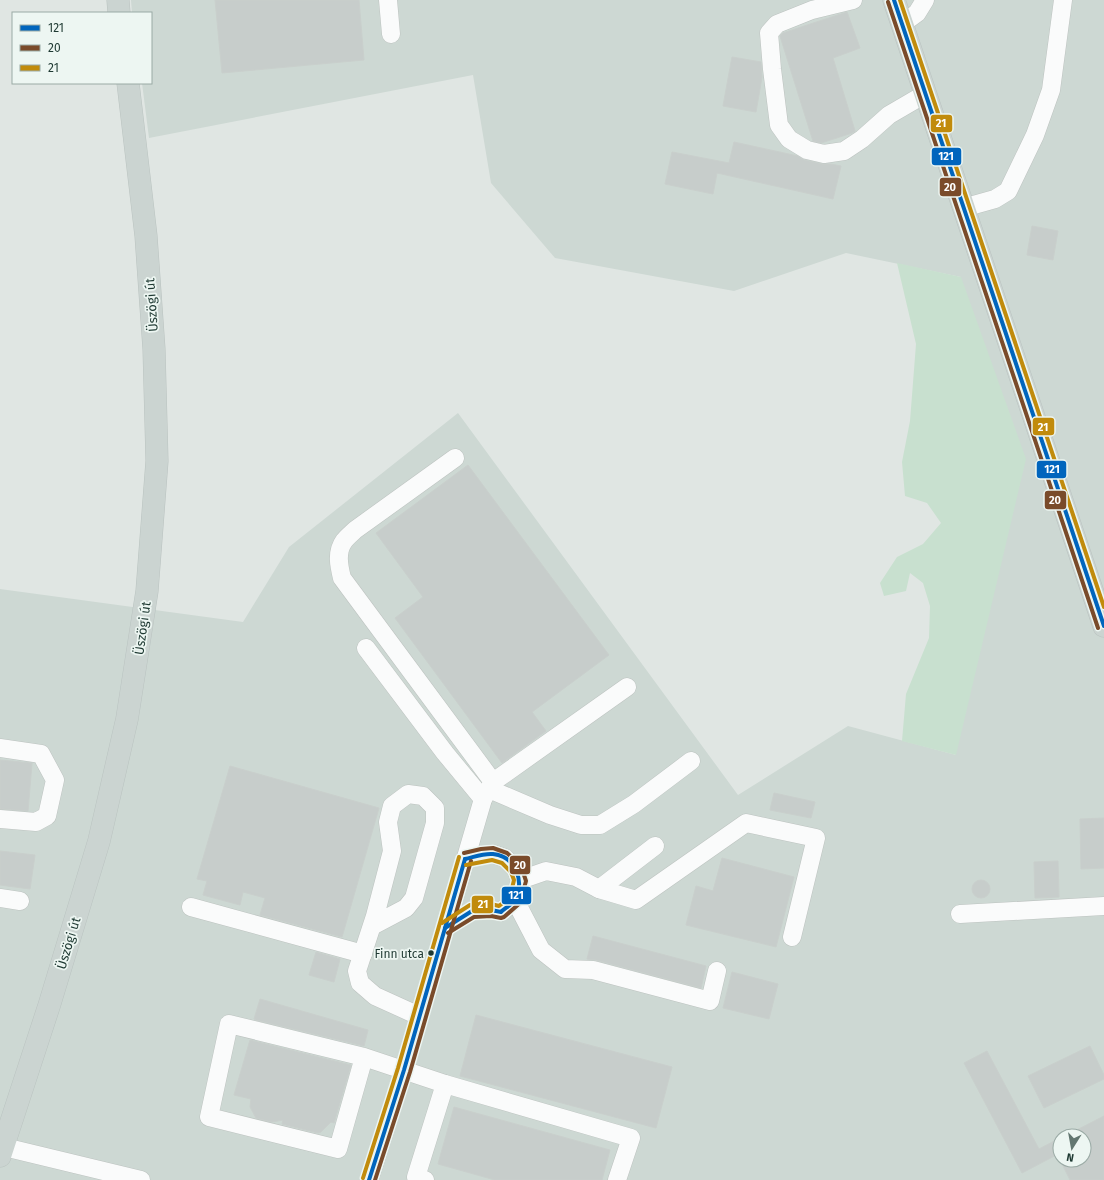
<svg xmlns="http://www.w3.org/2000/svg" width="1104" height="1180" font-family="'Fira Sans',sans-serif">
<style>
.built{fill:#cdd8d3;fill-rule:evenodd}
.green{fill:#c8e0cf}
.building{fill:#c7cdcb;stroke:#c9cfcc}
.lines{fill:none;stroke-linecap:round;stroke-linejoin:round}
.minor-casing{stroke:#bdc3c0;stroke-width:19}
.major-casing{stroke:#bac3c0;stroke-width:23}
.minor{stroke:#fafbfb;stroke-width:18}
.major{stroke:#cbd4d1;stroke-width:22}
.bus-1-casing{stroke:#edf6f2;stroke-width:7}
.bus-2-casing{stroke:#edf6f2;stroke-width:7}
.bus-3-casing{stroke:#edf6f2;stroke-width:7}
.bus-1{stroke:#0065bd;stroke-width:4}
.bus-2{stroke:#7a4b2a;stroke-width:4}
.bus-3{stroke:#c18b0c;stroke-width:4}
.bus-dot{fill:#1e3932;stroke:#edf6f2;stroke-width:1.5}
.labels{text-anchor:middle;stroke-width:3.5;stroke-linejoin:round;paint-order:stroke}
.bus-label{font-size:12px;fill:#1e3932;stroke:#edf6f2;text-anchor:end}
.street-label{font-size:13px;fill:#1e3932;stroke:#edf6f2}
.line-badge{stroke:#edf6f2;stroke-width:1.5}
.badge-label{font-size:11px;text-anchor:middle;font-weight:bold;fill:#fff}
</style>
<rect width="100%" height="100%" fill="#e0e6e3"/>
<path class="built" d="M131,0h973v1180h-1104v-591l243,33 46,-75 169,-134 280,382 110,-69 108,29 5,-478 -115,-24 -112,38 -179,-33 -64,-75 -18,-108 -324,63 -7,-55h9v-70h-19zM1060,1136h24v24h-24z"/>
<polygon class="green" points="897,263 961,277 1026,459 956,755 902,741 906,694 929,638 930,606 923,583 910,573 906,591 884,596 880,583 897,557 923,544 941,523 927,503 905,496 902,462 910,421 916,344"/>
<g class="building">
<polygon points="215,0 359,0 364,60 222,73"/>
<polygon points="847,12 860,48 833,58 855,131 852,133 821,143 813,141 780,36 783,33"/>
<polygon points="732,57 761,62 762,77 756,112 723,106"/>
<polygon points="734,142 798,156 804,160 822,164 830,164 841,166 833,199 717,173 713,194 665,184 672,152 729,163"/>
<polygon points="1032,226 1058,231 1053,260 1027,255"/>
<polygon points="468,465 609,655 532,712 546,731 502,763 395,618 423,597 376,533"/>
<polygon points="0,760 32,763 28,811 0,809"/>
<polygon points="230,766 379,808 342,937 260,915 265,898 243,892 240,905 203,895 207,881 197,879"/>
<polygon points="774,793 815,802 811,818 770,810"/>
<polygon points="1104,818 1104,868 1081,869 1080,819"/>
<polygon points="0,851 35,855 30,889 0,885"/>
<polygon points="722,858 794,877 776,947 686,925 696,886 713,891"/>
<polygon points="1058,861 1059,897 1035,898 1034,862"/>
<circle cx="981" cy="889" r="9"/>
<polygon points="593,936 706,966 701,988 596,960 587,959"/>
<polygon points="316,952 340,959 334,982 309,975"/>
<polygon points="732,972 778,984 769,1019 723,1008"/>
<polygon points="260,999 368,1030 364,1046 256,1020 254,1019"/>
<polygon points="476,1015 672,1067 656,1128 460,1076"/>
<polygon points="250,1040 351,1065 334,1123 331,1122 321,1132 318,1133 282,1124 283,1120 272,1122 256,1118 250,1107 251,1099 234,1095"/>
<polygon points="1090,1046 1104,1075 1104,1079 1044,1108 1028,1076"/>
<polygon points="987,1051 1039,1149 1060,1138 1060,1153 1022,1173 964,1063"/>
<polygon points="454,1107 610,1150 602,1180 495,1180 438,1164"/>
<polygon points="1104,1116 1104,1180 1070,1180 1060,1160 1084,1160 1084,1136 1065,1136"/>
</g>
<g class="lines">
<defs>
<g id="minor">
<polyline points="388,0 391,34"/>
<polyline points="853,0 812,10 777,24 769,33 772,69 779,125 789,139 807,150 824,154 844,151 862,139 889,115 925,94"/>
<polyline points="902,24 917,13 925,0"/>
<polyline points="963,208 995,199 1008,191 1035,135 1051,90 1063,0"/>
<path d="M455,458l-100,72c-3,3 -8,7 -11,11 -8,11 -5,25 -2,37l151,204"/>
<polyline points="366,648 445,753 483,799"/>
<polyline points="0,748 41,754 55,780 47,816 36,822 0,819"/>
<polyline points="489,789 550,815 581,825 600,825 634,804 691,761"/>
<polyline points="520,880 546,871 576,877 599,889 655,846"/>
<polyline points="599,889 636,900 746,823 816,838 792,937"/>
<polyline points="0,898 20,901"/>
<polyline points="515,900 541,950 565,969 593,970 710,1001 717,971"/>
<polyline points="191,907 363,954"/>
<polyline points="960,914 1104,906"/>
<polyline points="372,926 406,908 414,898 435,823 435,808 423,796 408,794 392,806 388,822 392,851 375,916 357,971 360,983 375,996 419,1016"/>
<polyline points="445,928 472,911 491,910 501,912 515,900 520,880 516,869 505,858 493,854 482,855 465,859"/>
<polyline points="364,1057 229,1024 209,1117 338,1149 364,1057 445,1084 631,1138 617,1180"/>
<polyline points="0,1146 141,1180"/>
<polyline points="369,1180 404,1070 483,799 493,782 627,687"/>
<polyline points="425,1180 416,1177 445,1084"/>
</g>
<g id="major">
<polyline points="118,0 119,13"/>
<polyline points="894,0 1104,626"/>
<polyline points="0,1156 49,1006 99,841 127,719 147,591 157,461 154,349 146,236 128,83"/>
</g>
</defs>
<use href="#minor" class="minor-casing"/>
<use href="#major" class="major-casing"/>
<use href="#minor" class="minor"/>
<use href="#major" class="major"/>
<defs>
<g id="bus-1">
<polyline points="894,0 1104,626"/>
<path d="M445,928l27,-17 19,-1 10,2c4,-4 12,-8 14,-13 10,-18 0,-43 -22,-45 -9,-1 -19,3 -28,5"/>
<polyline points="369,1180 404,1070 465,859"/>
</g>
<g id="bus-2">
<polyline points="888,2 1098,628"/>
<polyline points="448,933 474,917 491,916 501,918 504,917 520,903 526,881 521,866 507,853 493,848 481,849 464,853"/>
<polyline points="375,1180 410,1072 471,861"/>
</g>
<g id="bus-3">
<polyline points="900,0 1104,607"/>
<polyline points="442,923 470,905 491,904 499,906 510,897 514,880 511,872 502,863 492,860 466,865"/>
<polyline points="363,1178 398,1068 459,857"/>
</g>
</defs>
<use href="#bus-1" class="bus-1-casing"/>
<use href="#bus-2" class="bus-2-casing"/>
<use href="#bus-3" class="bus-3-casing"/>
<use href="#bus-1" class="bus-1"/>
<use href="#bus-2" class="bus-2"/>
<use href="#bus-3" class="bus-3"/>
</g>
<circle class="bus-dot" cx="431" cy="953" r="3.5"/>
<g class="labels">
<g class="bus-label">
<text x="424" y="958">Finn utca</text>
</g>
<g class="street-label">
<text transform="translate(151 305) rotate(-94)" y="5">Üszögi út</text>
<text transform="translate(142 628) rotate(-82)" y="5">Üszögi út</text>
<text transform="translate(68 943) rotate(-73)" y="5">Üszögi út</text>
</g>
</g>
<g class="line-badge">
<rect x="930" y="114" width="23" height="19" rx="4" fill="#c18b0c"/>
<rect x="931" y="147" width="31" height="19" rx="4" fill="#0065bd"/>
<rect x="939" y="177" width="23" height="20" rx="4" fill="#7a4b2a"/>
<rect x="1032" y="417" width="23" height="19" rx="4" fill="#c18b0c"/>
<rect x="1036" y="460" width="31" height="19" rx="4" fill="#0065bd"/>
<rect x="1044" y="490" width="23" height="20" rx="4" fill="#7a4b2a"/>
<rect x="509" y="855" width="22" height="20" rx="4" fill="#7a4b2a"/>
<rect x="501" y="886" width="31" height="19" rx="4" fill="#0065bd"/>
<rect x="471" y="895" width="23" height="19" rx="4" fill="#c18b0c"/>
</g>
<g class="badge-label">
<text x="941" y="127">21</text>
<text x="946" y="160">121</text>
<text x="950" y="191">20</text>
<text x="1043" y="431">21</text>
<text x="1052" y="473">121</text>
<text x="1055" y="504">20</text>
<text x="520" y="869">20</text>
<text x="516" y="899">121</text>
<text x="483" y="908">21</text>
</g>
<rect x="12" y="12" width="140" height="72" fill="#edf6f2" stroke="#9aaaa5"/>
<rect x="20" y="25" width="20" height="6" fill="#0065bd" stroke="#9aaaa5"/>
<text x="48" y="32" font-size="12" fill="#1e3932">121</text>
<rect x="20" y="45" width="20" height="6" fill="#7a4b2a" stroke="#9aaaa5"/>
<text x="48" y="52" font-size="12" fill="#1e3932">20</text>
<rect x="20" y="65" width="20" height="6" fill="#c18b0c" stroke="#9aaaa5"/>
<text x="48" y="72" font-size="12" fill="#1e3932">21</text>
<g transform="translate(1072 1148) rotate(191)"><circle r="19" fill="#edf6f2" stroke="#9aaaa5"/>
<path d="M0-3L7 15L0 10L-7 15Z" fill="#627670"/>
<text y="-6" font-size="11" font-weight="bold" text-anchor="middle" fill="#1e3932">N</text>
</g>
</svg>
